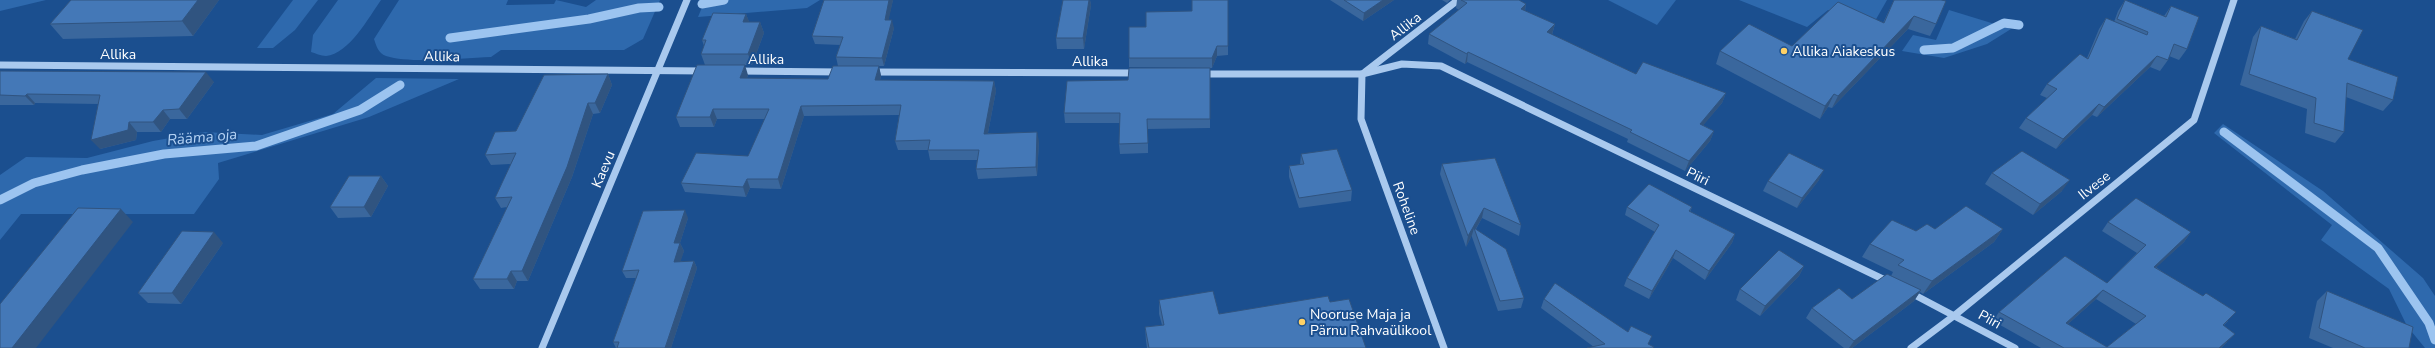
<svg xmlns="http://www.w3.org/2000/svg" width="2435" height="348" font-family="'Nunito Sans',sans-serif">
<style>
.green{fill:#2e69ad}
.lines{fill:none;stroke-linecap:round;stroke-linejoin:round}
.stream{stroke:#9cc4f0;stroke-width:9}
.minor{stroke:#a9c9ee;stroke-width:7}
.wall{fill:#3a679d;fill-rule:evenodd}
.shaded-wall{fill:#305480}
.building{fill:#4478b7;stroke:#305480;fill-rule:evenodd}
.poi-dot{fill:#ffd166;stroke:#1b4f8f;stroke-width:1.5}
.labels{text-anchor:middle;stroke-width:4;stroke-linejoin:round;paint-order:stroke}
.street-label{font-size:14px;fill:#fff;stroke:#1b4f8f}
.poi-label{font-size:14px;fill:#fff;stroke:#1b4f8f;text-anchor:start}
.water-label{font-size:15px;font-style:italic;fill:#b5d3f5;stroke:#1b4f8f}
</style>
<rect width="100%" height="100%" fill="#1b4f8f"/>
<g class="green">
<polygon points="0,0 46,0 0,11"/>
<polygon points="293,0 318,0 295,30 273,48 257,48"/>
<path d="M338,0h43c-12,17 -32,54 -55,56 -5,0 -11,-3 -15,-4l2,-17z"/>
<path d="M399,0h109l-2,5 48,-1 2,-4 30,7 10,-7h64l-17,39 -19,11h-123l-10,7c-28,1 -80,7 -105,-1 -8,-3 -10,-11 -12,-17z"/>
<polygon points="705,0 820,0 807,8 698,17"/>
<polygon points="1608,0 1676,0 1657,25"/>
<polygon points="1739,0 1887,0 1871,28 1828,10 1807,27"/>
<polygon points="1949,10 2011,29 1987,44 1944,58 1902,51 1913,35 1936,40"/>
<polygon points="376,78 459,79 369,117 218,163 219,179 194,214 21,214 0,240 0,175 26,157 87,158 153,141 204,132 262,135 333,114"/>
<polygon points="2223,124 2323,191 2423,278 2435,296 2435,348 2425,348 2407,326 2389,289 2321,240 2332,225 2214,133"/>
</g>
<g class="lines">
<g class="stream">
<polyline points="702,4 724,0"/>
<polyline points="450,38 589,19 639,8 659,7"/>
<polyline points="1924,50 1953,48 2004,23 2019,25"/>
<polyline points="2224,132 2378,248 2429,323 2435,340"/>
<polyline points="0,200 34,183 82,170 164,154 256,146 360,110 400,85"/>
</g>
<g class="minor">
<polyline points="0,65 704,71"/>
<polyline points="738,71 840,72"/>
<polyline points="872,72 1138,73"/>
<polyline points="1365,72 1458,0"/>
<polyline points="1200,74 1362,74 1402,64 1441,66 1889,282"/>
<polyline points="1362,74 1361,119 1444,348"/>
<polyline points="1909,292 2015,348"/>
<polyline points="542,348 687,0"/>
<polyline points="1911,348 1955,315 2194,120 2234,0"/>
</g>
</g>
<g class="wall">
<polygon points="71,0 219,0 193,36 63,39 50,24"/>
<polygon points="824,0 893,0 888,20 894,28 884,66 838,66 836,57 840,45 815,44 812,36"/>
<polygon points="1063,0 1090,0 1091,5 1084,49 1057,49 1056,38"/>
<polygon points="1228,0 1228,55 1217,56 1212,68 1129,67 1129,58 1146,27"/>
<polygon points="1330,0 1394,0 1363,21"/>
<polygon points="1442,0 1450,0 1447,3"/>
<polygon points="1457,0 1518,0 1526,4 1525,11 1555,24 1552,35 1636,74 1726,93 1722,103 1703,125 1714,131 1710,141 1685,171 1627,142 1628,139 1467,62 1465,64 1428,44 1429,34 1459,10 1456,8"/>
<polygon points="1894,0 1936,24 1930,36 1908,29 1832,108 1828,107 1820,119 1716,64 1720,51 1792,46 1883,23"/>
<polygon points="2125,0 2164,16 2171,6 2187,49 2179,60 2169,56 2168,60 2160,71 2150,67 2097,117 2092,115 2056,149 2019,128 2026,118 2047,98 2040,95 2047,84 2087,58 2099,29 2106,18 2114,22 2118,11"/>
<polygon points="2312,11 2348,59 2393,100 2383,111 2346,97 2344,132 2335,143 2305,133 2307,109 2240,85 2253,37 2261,26 2295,39 2304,21"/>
<polygon points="746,14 749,22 760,22 764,33 752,65 705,65 701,54 704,46 702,40"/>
<polygon points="879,66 881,76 880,80 994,81 996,91 988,133 1039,141 1037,176 978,179 976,169 977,160 930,160 928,150 898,150 895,141 899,115 804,116 781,189 750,188 746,197 685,192 681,183 748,156 765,119 717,119 714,127 680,127 676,117 748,75 747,78 828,79"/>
<polygon points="1210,68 1210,128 1148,129 1148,153 1120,154 1119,144 1120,123 1065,123 1064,113 1128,80"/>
<polygon points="0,71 214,82 187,119 170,119 161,132 137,132 136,140 100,149 98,104 35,103 34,105 0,105"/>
<polygon points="608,74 612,85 600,113 593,114 572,177 528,281 517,281 514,289 480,289 473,279 507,207 501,208 495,198 511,164 491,165 485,155 516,131"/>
<polygon points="1301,154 1352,190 1351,201 1299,208 1289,177 1289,166 1300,165"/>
<polygon points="1442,164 1521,225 1519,236 1482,218 1476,229 1524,298 1521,308 1498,311 1472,237 1472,235 1466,247 1440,174"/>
<polygon points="1992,173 2062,191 2033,215 1985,184"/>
<polygon points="381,176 388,186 371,217 338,218 330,207"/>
<polygon points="1819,180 1797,208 1763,191 1768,181"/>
<polygon points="1627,207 1692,207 1690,212 1735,234 1732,243 1705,280 1673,258 1649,299 1624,286 1627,278 1655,232 1625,215"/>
<polygon points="688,218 680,243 684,251 680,261 694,261 697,268 671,348 616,348 613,342 636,278 626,278 622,271"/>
<path d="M2108,222l83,10 -7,10 -28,25 72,54 -4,4 3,17 -6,6h-180l-48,-27 6,-9 108,-29 30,-30 -35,-22zM2096,299l40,25 -29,23 -39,-23z"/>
<polygon points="1935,229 2003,229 1994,242 1923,294 1920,292 1914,301 1852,348 1844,348 1806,318 1812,308 1852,299 1891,276 1893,272 1862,257 1870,244 1916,231"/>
<polygon points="223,243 181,304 148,303 138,293"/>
<polygon points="1804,266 1799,276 1760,316 1736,300 1740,289"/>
<polygon points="2327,291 2409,348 2333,348 2309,338 2317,301"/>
<polygon points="1544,299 1628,332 1649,345 1594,347 1541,308"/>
<polygon points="1159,300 1219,314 1330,302 1366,348 1147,348 1146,341 1145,327 1162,325 1159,314"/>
</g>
<g class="shaded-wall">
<polygon points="198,0 219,0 193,36 182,21"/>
<polygon points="889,0 893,0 887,28 885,20"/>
<polygon points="1089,0 1090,0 1091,5 1084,49 1083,38"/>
<polygon points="1383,0 1394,0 1363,21 1364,13"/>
<polygon points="1526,4 1524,14 1521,9"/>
<polygon points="746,14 750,24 743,22"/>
<polygon points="1914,16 1908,29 1832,108 1838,96"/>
<polygon points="892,20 894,28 884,66 882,58"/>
<polygon points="760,22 764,33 752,65 748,54"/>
<polygon points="1555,24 1552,34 1545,42 1547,32"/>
<polygon points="1217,46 1217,56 1212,68 1212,58"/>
<polygon points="1468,52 1467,62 1465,64 1467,54"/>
<polygon points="2157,56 2150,67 2097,117 2104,107"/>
<polygon points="745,65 748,75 743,87 740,78"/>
<polygon points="879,66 881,76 877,90 875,80"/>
<polygon points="206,72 214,82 187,119 179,109"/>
<polygon points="608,74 612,85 600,113 595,103"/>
<polygon points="994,81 996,91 986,143 984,134"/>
<polygon points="1726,93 1722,103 1696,134 1700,124"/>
<polygon points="27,94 35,103 34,105 25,96"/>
<polygon points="1834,94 1828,107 1820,119 1825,106"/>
<polygon points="588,103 593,114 572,177 528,281 522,271"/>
<polygon points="2099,104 2092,115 2056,149 2063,139"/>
<polygon points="801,106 804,116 781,189 778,179"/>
<polygon points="713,109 717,119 714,127 710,117"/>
<polygon points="163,110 170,119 161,132 153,122"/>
<polygon points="129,122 137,132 136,140 100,149 91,140"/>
<polygon points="1714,131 1710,141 1685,171 1689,161"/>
<polygon points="1037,132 1039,141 1037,176 1036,167"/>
<polygon points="1824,170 1819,180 1797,208 1802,198"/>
<polygon points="381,176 388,186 371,217 364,207"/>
<polygon points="747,179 750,188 746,197 743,187"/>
<polygon points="2070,180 2062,191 2033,215 2040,204"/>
<polygon points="1484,208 1482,218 1475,230 1474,228 1472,235 1466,247 1468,236"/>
<polygon points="121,209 133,222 36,348 12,348"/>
<polygon points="685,210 688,218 680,243 684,251 678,269 674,262 674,243"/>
<polygon points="2003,229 1994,242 1923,294 1932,281"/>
<polygon points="214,232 223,243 181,304 172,293"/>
<polygon points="2191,232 2184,242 2147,276 2154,267"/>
<polygon points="1735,234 1732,243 1705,280 1709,271"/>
<polygon points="1676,250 1673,258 1649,299 1652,291"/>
<polygon points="694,261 697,268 671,348 665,348"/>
<polygon points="1804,266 1799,276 1760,316 1765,306"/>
<polygon points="511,271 517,281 514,289 507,279"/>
<polygon points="1921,290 1914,301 1852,348 1849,348 1854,341"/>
<polygon points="2103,290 2096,299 2059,332 2066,323"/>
<polygon points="2235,334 2221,348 2219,348"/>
</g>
<g class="building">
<polygon points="71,0 198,0 182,21 50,24"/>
<polygon points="824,0 889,0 885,20 892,20 882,58 836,57 843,37 812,36"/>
<polygon points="1063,0 1089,0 1083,38 1056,38"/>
<polygon points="1192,0 1228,0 1228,46 1217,46 1212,58 1129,58 1129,27 1146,27 1146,12 1192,11"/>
<polygon points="1344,0 1383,0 1364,13"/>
<polygon points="1461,0 1519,0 1526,4 1521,9 1555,24 1547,32 1636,74 1643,62 1726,93 1700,124 1714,131 1689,161 1630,132 1632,130 1468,52 1467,54 1429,34 1467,3"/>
<polygon points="1894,0 1941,0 1946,1 1936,24 1914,16 1838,96 1834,94 1825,106 1720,51 1749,24 1792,46 1838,2 1884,23"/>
<polygon points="2125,0 2166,17 2171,6 2199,17 2187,49 2174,44 2168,60 2157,56 2104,107 2099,104 2063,139 2026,118 2057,89 2047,84 2080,54 2088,59 2106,18 2147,35 2148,32 2117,19"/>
<polygon points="2312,11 2363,30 2348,59 2398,77 2393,100 2347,83 2344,132 2314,123 2316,98 2249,74 2261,26 2297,40"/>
<polygon points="713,13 746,14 743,22 760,22 748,54 701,54 706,40 702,40"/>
<polygon points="697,65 745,65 740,78 828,79 833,66 879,66 875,80 994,81 984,134 1037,132 1036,167 976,169 979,150 928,150 930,140 895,141 901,105 801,106 778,179 747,179 743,187 681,183 696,153 748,156 769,109 713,109 710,117 676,117"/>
<polygon points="1129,68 1210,68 1210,119 1147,119 1148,143 1119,144 1120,113 1064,113 1067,81 1128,80"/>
<polygon points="0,71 206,72 179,109 163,110 153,122 129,122 128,130 91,140 100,95 27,94 25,96 0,95"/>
<polygon points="608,74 595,103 588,103 567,167 522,271 511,271 507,279 473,279 512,197 495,198 516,153 485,155 495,132 516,131 544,75"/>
<polygon points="1337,149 1352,190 1299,198 1289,166 1304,164 1301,154"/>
<polygon points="2022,151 2070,180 2040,204 1992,173"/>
<polygon points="1789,153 1824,170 1802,198 1768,181"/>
<polygon points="1495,158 1521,225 1484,208 1468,236 1442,164"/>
<polygon points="349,176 381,176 364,207 330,207"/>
<polygon points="1649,184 1692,207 1689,211 1735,234 1709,271 1676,250 1652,291 1627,278 1659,225 1627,207"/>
<path d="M2136,198l55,34 -37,35 49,29 3,-3 30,19 -13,13 12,9 -16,14h-155l-65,-36 66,-56 42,27 39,-38 -38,-23zM2103,290l43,26 -39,31 -41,-24z"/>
<polygon points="1966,206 2003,229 1932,281 1898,265 1904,260 1870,244 1892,220 1916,231 1927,224 1935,229"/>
<polygon points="78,208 121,209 12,348 0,348 0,304"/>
<polygon points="685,210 674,243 680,243 674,262 694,261 665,348 617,348 619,342 613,342 639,270 622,271 643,211"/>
<polygon points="1474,228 1506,249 1524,298 1500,301"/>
<polygon points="182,231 214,232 172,293 138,293"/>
<polygon points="1779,250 1804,266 1765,306 1740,289"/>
<polygon points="1887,274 1921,290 1854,341 1812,308 1839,288 1852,299"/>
<polygon points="1555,283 1628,332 1631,326 1652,336 1648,344 1654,347 1653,348 1587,348 1605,344 1544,299"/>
<polygon points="1213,291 1219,314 1328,296 1330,302 1349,299 1366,348 1149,348 1145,327 1164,325 1159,300"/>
<polygon points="2327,291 2413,327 2409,348 2365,348 2319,328"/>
</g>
<g class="poi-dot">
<circle cx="1784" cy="51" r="4"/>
<circle cx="1302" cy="322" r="4"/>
</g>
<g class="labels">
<g class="street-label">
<text transform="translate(1405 26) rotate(-38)" y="5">Allika</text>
<text x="118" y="59">Allika</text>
<text transform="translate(442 56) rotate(1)" y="5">Allika</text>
<text x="766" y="64">Allika</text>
<text x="1090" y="66">Allika</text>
<text transform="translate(603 169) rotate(-67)" y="5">Kaevu</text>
<text transform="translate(1698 176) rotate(26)" y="5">Piiri</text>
<text transform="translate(2094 185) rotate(-39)" y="5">Ilvese</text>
<text transform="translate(1407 208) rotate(70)" y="5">Roheline</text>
<text transform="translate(1990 319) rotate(29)" y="5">Piiri</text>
</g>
<g class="poi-label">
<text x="1792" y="56">Allika Aiakeskus</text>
<text x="1310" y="319">Nooruse Maja ja<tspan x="1310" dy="16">Pärnu Rahvaülikool</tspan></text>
</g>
<g class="water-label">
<text transform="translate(202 137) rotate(-5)" y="5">Rääma oja</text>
</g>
</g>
</svg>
